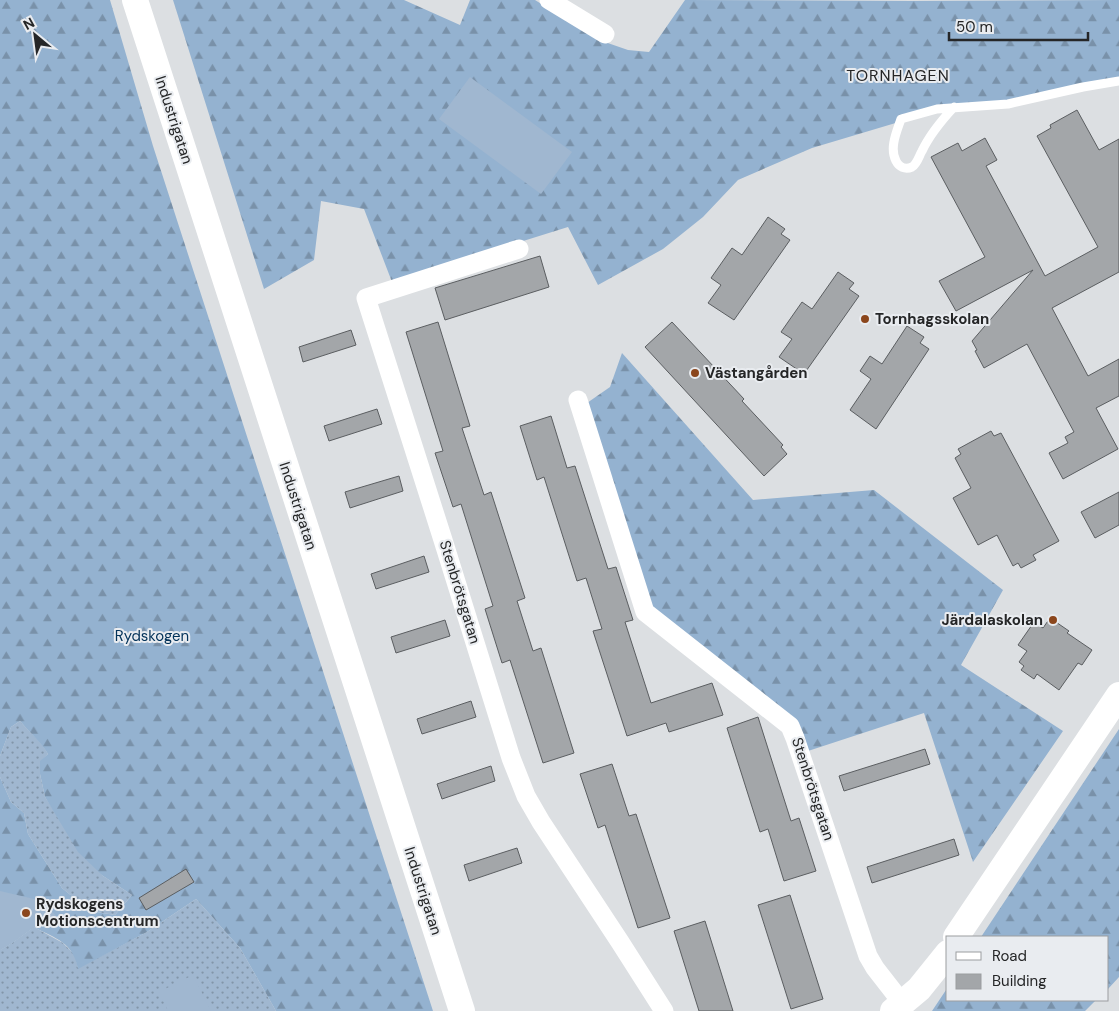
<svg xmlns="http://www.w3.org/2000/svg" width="1119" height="1011" font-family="'DM Sans',sans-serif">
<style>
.grass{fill:url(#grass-dots)}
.forest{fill:url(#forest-firs)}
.pitch{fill:#a0b7d0}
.building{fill:#a3a6a9;stroke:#5b5e61}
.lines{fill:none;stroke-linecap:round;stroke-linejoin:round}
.lane{stroke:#fff;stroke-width:9}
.street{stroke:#fff;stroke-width:19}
.secondary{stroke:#fff;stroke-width:26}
.poi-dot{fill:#8b461c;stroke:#e9ecf0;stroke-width:2}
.labels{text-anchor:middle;stroke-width:4;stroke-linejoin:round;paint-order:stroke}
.street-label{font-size:15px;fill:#252627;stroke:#e9ecf0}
.poi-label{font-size:15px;font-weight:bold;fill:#252627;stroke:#e9ecf0;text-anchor:start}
.park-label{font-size:15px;fill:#023259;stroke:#e9ecf0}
.neighbourhood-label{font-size:16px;letter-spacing:1px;fill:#252627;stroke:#e9ecf0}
</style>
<defs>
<pattern id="grass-dots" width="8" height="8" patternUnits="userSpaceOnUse" patternTransform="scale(1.25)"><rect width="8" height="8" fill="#a0b7d0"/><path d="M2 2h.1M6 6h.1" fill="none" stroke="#8295a9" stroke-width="1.8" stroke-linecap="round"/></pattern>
<pattern id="forest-firs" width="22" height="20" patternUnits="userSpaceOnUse" patternTransform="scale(1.25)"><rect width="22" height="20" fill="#94b2d0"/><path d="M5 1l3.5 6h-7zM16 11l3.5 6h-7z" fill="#7991a9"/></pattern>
</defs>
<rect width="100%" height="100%" fill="#dcdfe2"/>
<g class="grass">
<path d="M20,721c10,12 21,20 28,33l-8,8v12l5,23 10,15 48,64 29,19 -17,20 -25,-4 -28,-23 -34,-54 -4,-21 -13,-11 -11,-25v-21l11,-29z"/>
<polygon points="196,899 240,948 276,1011 0,1011 0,950 12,943 34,927 63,943 75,955 78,968 147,932"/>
</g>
<g class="forest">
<path d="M0,0h110l43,146 280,865h-157l-36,-63 -44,-49 -49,33 -69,37c-5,-27 -22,-30 -44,-42l-22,16 -12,7v-173l11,25 13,11 4,21 34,54 28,23 25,4 17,-20 -29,-19 -25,-24 -33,-55 -5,-23v-13l8,-7c-8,-13 -18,-21 -28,-33l-9,6 -11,29z"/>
<polygon points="173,0 404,0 460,25 470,0 535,0 599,40 628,50 649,52 685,0 912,1 1119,0 1119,83 929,113 812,148 738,180 703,217 663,249 598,285 568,227 392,282 364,209 321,201 314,260 264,289"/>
<polygon points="622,353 753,500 874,490 1003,590 961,665 1063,731 973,862 924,713 808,751 653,611 587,403 610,387"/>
<polygon points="1119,729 1119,977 1108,989 1108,937 981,937"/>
<polygon points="948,987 948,1000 1096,1000 1085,1011 932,1011"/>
</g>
<g class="pitch">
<polygon points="470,77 572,152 541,194 439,119"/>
<polygon points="0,891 43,901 63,924 34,927 12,943 0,950"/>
<polygon points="193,975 211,1011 168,1011 159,992"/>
</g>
<g class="building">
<polygon points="1077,110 1099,150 1119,139 1119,272 1052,308 1088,376 1119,359 1119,396 1096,408 1118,449 1063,479 1049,453 1068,443 1065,437 1074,432 1027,344 984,368 975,351 977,350 972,341 1033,270 956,311 939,281 985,257 931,157 958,143 962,151 985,138 997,160 986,166 1045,276 1098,247 1037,136 1051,128 1050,125"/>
<polygon points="768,217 785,229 781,234 790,240 734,320 708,303 721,285 711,278 732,248 742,255"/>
<polygon points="540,256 549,287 445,320 435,288"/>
<polygon points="838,272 854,283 849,289 859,296 804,374 779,357 792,339 781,332 802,302 812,309"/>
<polygon points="438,322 470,426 462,428 484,495 491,492 525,598 517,601 533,651 541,648 574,753 543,763 510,660 502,663 485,609 493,606 461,504 453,507 435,453 443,451 406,332"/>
<polygon points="672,322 744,399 742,401 783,445 781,447 787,454 764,476 645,347"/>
<polygon points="907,326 924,337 920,343 929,349 876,429 850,410 871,379 860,371 870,356 882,364"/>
<polygon points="351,330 356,345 303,362 299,347"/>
<polygon points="377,409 382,424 329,441 324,426"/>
<polygon points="551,416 567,468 575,466 608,569 616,567 633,620 625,622 651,703 712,683 723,715 669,732 666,723 627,736 593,631 602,629 586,578 577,581 544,477 537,480 520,426"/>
<polygon points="991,431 994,436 1001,433 1059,541 1033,555 1036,560 1021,568 1018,563 1013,566 997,535 978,545 953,498 971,488 955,458 961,454 958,449"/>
<polygon points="399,476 403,491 350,508 345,492"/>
<polygon points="1119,492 1119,525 1095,538 1081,512"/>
<polygon points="424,556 429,572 376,589 371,574"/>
<polygon points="1050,618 1069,631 1067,633 1092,650 1082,665 1078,663 1059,690 1037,674 1034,679 1021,670 1024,666 1019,662 1027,651 1018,645 1034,622 1043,628"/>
<polygon points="445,620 450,636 396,653 391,637"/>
<polygon points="471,701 476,717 422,734 417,719"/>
<polygon points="758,717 791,821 799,818 816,871 784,881 768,829 760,832 727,728"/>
<polygon points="925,749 930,764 844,791 839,776"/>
<polygon points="612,764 629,816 636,814 670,918 638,928 605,825 598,828 580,774"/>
<polygon points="491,766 495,781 442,799 437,784"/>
<polygon points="954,839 959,855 872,883 867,867"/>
<polygon points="517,848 522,863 469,881 464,865"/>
<polygon points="186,869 194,882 146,910 139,898"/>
<polygon points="790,895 823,999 791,1009 758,905"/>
<polygon points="705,921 733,1011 699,1011 674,931"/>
</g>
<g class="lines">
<path class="lane" d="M954,107c-13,14 -24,27 -32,44 -3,5 -5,13 -10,16 -7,3 -13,0 -16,-6 -7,-13 1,-30 5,-42l36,-10 71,-5 75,-17 36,-6"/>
<g class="street">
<polyline points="549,0 605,34"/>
<polyline points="519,249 366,298 443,540 511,758 526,796 541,822 620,942 664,1011"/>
<polyline points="578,400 645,612 790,726 795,738 868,956 875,968 903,1004"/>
</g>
<g class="secondary">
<polyline points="135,0 462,1011"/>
<polyline points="956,937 1119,695"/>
<polyline points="893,1011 919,989 948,953"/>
</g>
</g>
<g class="poi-dot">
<circle cx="865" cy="319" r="5"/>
<circle cx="695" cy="373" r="5"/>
<circle cx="1053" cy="620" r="5"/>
<circle cx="26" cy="913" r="5"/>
</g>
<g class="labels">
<g class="street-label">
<text transform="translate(174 120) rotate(72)" y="5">Industrigatan</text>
<text transform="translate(298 506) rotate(72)" y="5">Industrigatan</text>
<text transform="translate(460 592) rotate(73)" y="5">Stenbrötsgatan</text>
<text transform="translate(813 789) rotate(72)" y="5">Stenbrötsgatan</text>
<text transform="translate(423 891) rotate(72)" y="5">Industrigatan</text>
</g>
<g class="poi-label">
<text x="875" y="324">Tornhagsskolan</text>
<text x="705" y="378">Västangården</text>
<text x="1043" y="625" text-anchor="end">Järdalaskolan</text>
<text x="36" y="909">Rydskogens<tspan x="36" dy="17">Motionscentrum</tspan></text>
</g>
<g class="park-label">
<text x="152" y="641">Rydskogen</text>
</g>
<g class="neighbourhood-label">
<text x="898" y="81">TORNHAGEN</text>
</g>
</g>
<rect x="946" y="936" width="162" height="65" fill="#e9ecf0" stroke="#9b9da0"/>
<rect x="956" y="952" width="25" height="8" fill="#ffffff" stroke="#9b9da0"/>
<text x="992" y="961" font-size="15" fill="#252627">Road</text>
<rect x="956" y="974" width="25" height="15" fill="#a3a6a9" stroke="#9b9da0"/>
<text x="992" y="986" font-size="15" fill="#252627">Building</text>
<g transform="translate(35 35) rotate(331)" stroke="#e9ecf0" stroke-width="4" paint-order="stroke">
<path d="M0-4L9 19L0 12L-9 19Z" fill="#252627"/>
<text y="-8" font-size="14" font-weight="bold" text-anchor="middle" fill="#252627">N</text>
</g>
<path d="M949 32v8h139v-8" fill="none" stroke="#252627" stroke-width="2.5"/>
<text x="956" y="32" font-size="15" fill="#252627" stroke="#e9ecf0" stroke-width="4" paint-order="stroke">50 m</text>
</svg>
